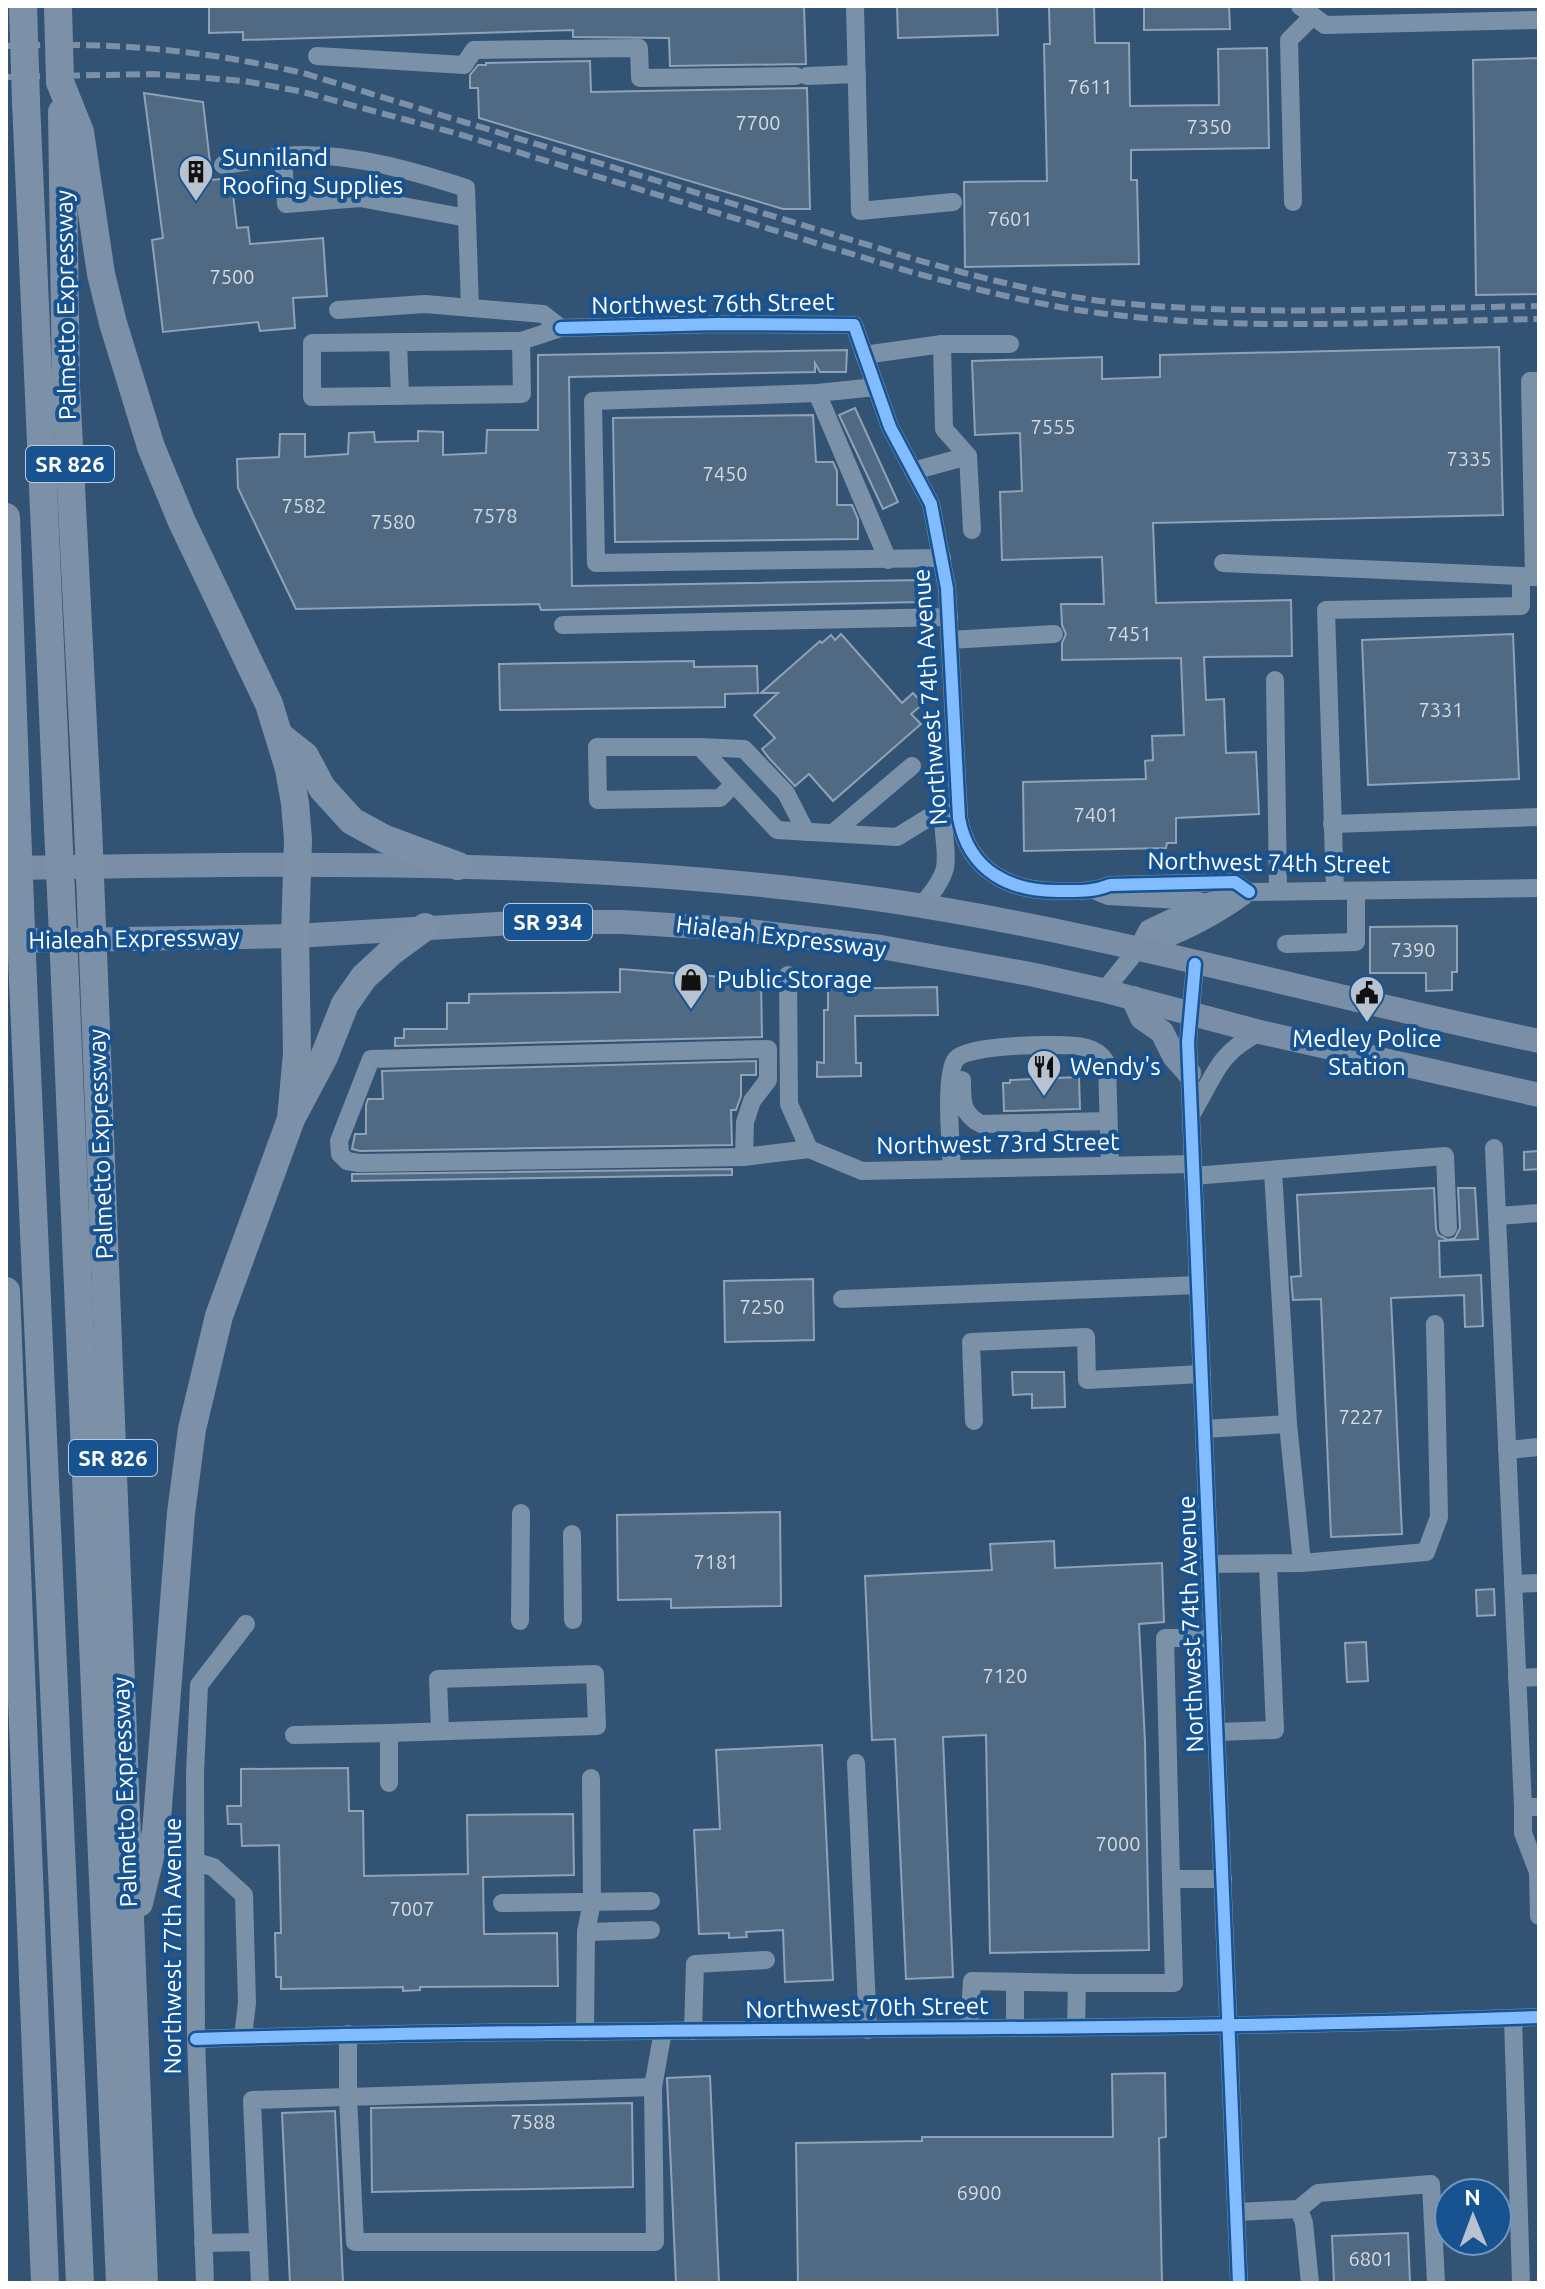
<svg xmlns="http://www.w3.org/2000/svg" width="1545" height="2289" font-family="Ubuntu,sans-serif">
<style>
.building{fill:#506a84;stroke:#8fa2b6;stroke-width:2}
.lines{fill:none;stroke-linecap:round;stroke-linejoin:round}
.minor{stroke:#7a91a8;stroke-width:18}
.major{stroke:#7a8fa7;stroke-width:24}
.highway{stroke:#7c91a7;stroke-width:28}
.rail{stroke:#7c91a7;stroke-width:6;stroke-dasharray:14 6;stroke-linecap:butt}
.highway-bridge{stroke:#7c91a7;stroke-width:28}
.cycleway-casing{stroke:#175291;stroke-width:17}
.cycleway{stroke:#80bcff;stroke-width:12}
.labels{text-anchor:middle;stroke-width:8;stroke-linejoin:round;paint-order:stroke}
.number-label{font-size:20px;fill:#d3dae0}
.shield{fill:#175291;stroke:#b9cbde;stroke-width:2}
.shield-label{font-size:22px;font-weight:bold;fill:#fff}
.poi-label{font-size:24px;fill:#fff;stroke:#175291;text-anchor:start}
.street-label{font-size:24px;fill:#fff;stroke:#175291}
</style>
<rect width="100%" height="100%" fill="#335375"/>
<g class="building">
<polygon points="209,6 804,6 806,64 670,66 669,38 573,37 573,30 243,40 243,32 209,33"/>
<polygon points="897,6 997,6 998,35 898,38"/>
<polygon points="1094,6 1095,43 1129,43 1130,106 1219,105 1218,49 1267,48 1269,148 1131,150 1131,180 1137,180 1139,264 965,267 964,182 1047,181 1044,44 1050,44 1049,7"/>
<polygon points="1144,6 1229,6 1230,29 1144,30"/>
<polygon points="1539,58 1539,294 1476,295 1473,60"/>
<polygon points="590,61 591,92 807,88 810,209 783,209 479,118 478,88 470,88 470,75 478,65 486,65 486,63"/>
<polygon points="144,93 203,102 212,180 231,178 237,228 248,227 250,244 323,238 327,296 293,298 295,328 260,331 258,322 163,332 152,240 163,238"/>
<polygon points="1499,347 1503,515 1153,523 1156,603 1291,600 1292,656 1204,657 1206,700 1224,699 1226,753 1256,752 1259,814 1176,818 1176,843 1167,843 1166,848 1024,851 1023,782 1146,779 1145,761 1153,760 1152,736 1184,735 1181,658 1062,660 1062,643 1066,634 1062,625 1061,604 1104,604 1102,557 1002,560 1000,492 1022,491 1020,433 975,435 972,361 1102,357 1102,379 1160,377 1160,355"/>
<polygon points="847,350 846,372 820,372 815,363 815,372 569,377 572,586 921,580 921,602 541,610 539,604 296,609 238,488 237,459 279,457 280,434 305,434 305,457 348,454 349,433 374,432 375,442 418,441 418,431 443,432 443,455 486,453 487,430 538,430 538,355"/>
<polygon points="855,408 898,502 883,509 839,415"/>
<polygon points="813,415 816,462 833,462 837,471 837,505 852,505 858,519 858,539 615,542 613,418"/>
<polygon points="841,634 902,703 913,693 923,704 911,714 921,724 833,801 809,774 795,786 769,758 762,749 775,738 754,715 778,693 761,693 820,641 822,643 831,635 835,640"/>
<polygon points="1513,634 1519,779 1368,785 1362,640"/>
<polygon points="694,661 694,667 757,666 758,693 725,694 725,707 500,710 499,664"/>
<polygon points="1457,926 1457,972 1452,972 1452,990 1426,991 1426,973 1370,973 1370,927"/>
<polygon points="620,969 761,980 762,1037 395,1046 395,1038 404,1038 404,1029 447,1029 447,1003 469,1003 469,994 620,992"/>
<polygon points="937,987 938,1015 855,1016 856,1063 861,1063 861,1076 817,1077 817,1062 824,1063 824,1010 828,1010 828,989"/>
<polygon points="756,1061 756,1075 741,1075 741,1096 736,1110 731,1110 732,1145 360,1151 352,1149 355,1134 366,1134 366,1105 368,1099 383,1099 382,1071"/>
<polygon points="1079,1077 1080,1109 1004,1111 1003,1083 1010,1083 1010,1080"/>
<polygon points="1538,1151 1539,1169 1524,1170 1524,1152"/>
<polygon points="732,1169 732,1175 352,1181 352,1174"/>
<polygon points="1434,1188 1436,1229 1438,1235 1448,1240 1455,1238 1460,1228 1458,1188 1475,1188 1478,1239 1439,1241 1440,1277 1481,1275 1483,1326 1465,1327 1464,1295 1391,1298 1402,1534 1331,1537 1321,1299 1293,1300 1291,1277 1301,1276 1297,1195"/>
<polygon points="813,1279 814,1340 725,1342 724,1281"/>
<polygon points="1012,1372 1064,1372 1065,1407 1032,1408 1032,1394 1013,1395"/>
<polygon points="780,1512 781,1606 671,1608 671,1599 618,1600 617,1515"/>
<polygon points="1054,1541 1055,1568 1162,1563 1164,1622 1139,1624 1145,1742 1149,1950 990,1953 986,1735 943,1737 953,1977 906,1979 895,1739 872,1740 865,1576 992,1570 990,1544"/>
<polygon points="1494,1589 1495,1615 1477,1616 1476,1590"/>
<polygon points="1366,1642 1368,1681 1347,1682 1345,1643"/>
<polygon points="822,1745 833,1980 785,1982 783,1930 746,1932 747,1937 729,1938 729,1933 699,1934 694,1830 720,1829 716,1750"/>
<polygon points="348,1768 349,1811 363,1811 364,1876 468,1874 467,1815 573,1814 574,1875 483,1877 484,1934 557,1933 558,1986 420,1987 420,1990 403,1991 403,1987 281,1989 281,1977 276,1977 275,1933 281,1933 279,1845 242,1846 241,1824 228,1824 227,1806 241,1806 241,1769"/>
<polygon points="1165,2073 1166,2137 1159,2138 1162,2283 798,2283 796,2143 922,2141 922,2137 1113,2137 1112,2074"/>
<polygon points="710,2076 719,2283 676,2283 667,2078"/>
<polygon points="632,2103 633,2187 372,2192 371,2108"/>
<polygon points="335,2111 343,2283 290,2283 282,2113"/>
<polygon points="1408,2233 1410,2283 1334,2283 1332,2236"/>
</g>
<g class="lines">
<g class="minor">
<polyline points="855,6 860,211 953,202"/>
<polyline points="1300,6 1325,25 1539,20"/>
<polyline points="317,56 464,65 474,50 639,48 640,78 796,76"/>
<polyline points="807,76 857,74"/>
<polyline points="283,157 286,204 360,198 467,218 470,308"/>
<path d="M223,165c26,-3 53,-10 80,-10 55,0 110,16 163,33l1,30"/>
<polyline points="1293,202 1289,40 1313,16"/>
<polyline points="338,310 425,304 543,314 561,328"/>
<path d="M521,341l1,53 -210,3v-54l209,-2 40,-13 157,-4 136,1 36,102 41,77 16,84 12,230c10,54 52,74 102,73 17,0 32,1 49,-6l125,-3 14,10"/>
<polyline points="398,342 400,396"/>
<polyline points="942,344 1010,344"/>
<polyline points="864,355 942,344 944,429 968,456"/>
<polyline points="1539,381 1530,381 1534,577 1539,577"/>
<polyline points="876,387 817,393 593,401 596,563 942,558"/>
<polyline points="817,393 888,560"/>
<polyline points="913,471 968,456 972,530"/>
<polyline points="1223,563 1521,576"/>
<polyline points="563,625 949,617"/>
<polyline points="950,640 1054,634"/>
<polyline points="1275,680 1278,891"/>
<polyline points="700,747 777,830 897,837 928,818 943,814"/>
<polyline points="734,784 720,798 598,800 597,747 700,747 744,749 786,793 806,832"/>
<polyline points="1332,824 1539,817"/>
<polyline points="833,833 912,766"/>
<polyline points="1335,891 1326,610 1521,606 1521,576 1534,577"/>
<polyline points="1098,892 1108,896 1199,901"/>
<path d="M921,906c9,-11 20,-23 24,-38 4,-21 -7,-43 3,-63"/>
<polyline points="1286,944 1356,942 1356,891"/>
<path d="M1139,949c39,-13 72,-29 105,-53"/>
<polyline points="1195,964 1188,1042 1239,2283"/>
<polyline points="788,975 789,1104 809,1149"/>
<polyline points="1104,991 1137,950 1148,929 1203,903 1249,892 1539,888"/>
<path d="M962,1080c0,20 -1,34 19,44l127,-3"/>
<path d="M1191,1115c24,-39 25,-61 69,-83"/>
<polyline points="1494,1148 1523,1807"/>
<polyline points="744,1157 745,1122 752,1101 768,1080 768,1049 371,1059 339,1141 340,1154 347,1161 359,1163 744,1157 809,1149 862,1171 1193,1164"/>
<path d="M952,1169c-1,-22 -8,-95 4,-110 12,-15 107,-16 127,-12 10,2 19,7 24,17l3,102"/>
<polyline points="1193,1176 1445,1156 1448,1228"/>
<polyline points="1497,1216 1539,1213"/>
<polyline points="842,1299 1198,1285"/>
<polyline points="974,1421 971,1342 1086,1337 1087,1380 1202,1374"/>
<polyline points="1204,1429 1288,1424 1273,1171"/>
<polyline points="1507,1450 1539,1447"/>
<polyline points="572,1534 573,1620"/>
<polyline points="1302,1563 1426,1552 1439,1517 1435,1324"/>
<polyline points="1211,1564 1302,1563 1288,1424"/>
<polyline points="1513,1584 1539,1583"/>
<polyline points="520,1621 521,1513"/>
<polyline points="1213,1638 1165,1638 1171,1879 1223,1879"/>
<polyline points="1517,1678 1539,1677"/>
<polyline points="1217,1732 1275,1730 1268,1564"/>
<polyline points="389,1733 597,1726 595,1674 438,1679 440,1731"/>
<polyline points="294,1735 389,1733 389,1783"/>
<polyline points="856,1763 868,2030"/>
<polyline points="1539,1807 1523,1807 1523,1833 1538,1872 1539,1916"/>
<polyline points="196,1862 213,1867 244,1895 247,2003 243,2037"/>
<polyline points="502,1903 651,1901"/>
<polyline points="586,1932 651,1930"/>
<polyline points="1513,2018 1521,2283"/>
<polyline points="1076,2027 1077,1983 1174,1983 1171,1879"/>
<polyline points="969,2028 972,1981 1077,1983"/>
<polyline points="1015,2028 1015,1982"/>
<polyline points="693,2031 695,1964 766,1960"/>
<polyline points="585,2032 586,1932 592,1902 591,1778"/>
<polyline points="348,2034 348,2097 355,2242 655,2242 653,2087"/>
<path d="M196,2039c448,-14 896,-5 1343,-22"/>
<polyline points="1299,2209 1304,2223 1310,2283"/>
<polyline points="1236,2212 1299,2209 1318,2193 1431,2184 1436,2283"/>
<polyline points="203,2243 258,2242"/>
<polyline points="205,2283 196,2039 195,1773 199,1685 246,1624"/>
<polyline points="260,2283 252,2100 653,2087 663,2031"/>
</g>
<g class="major">
<path d="M6,868c294,-5 587,-10 878,32 219,32 438,96 655,141"/>
<polyline points="6,941 295,936 530,922 622,922 733,929 881,947 1030,974 1102,990 1260,1032 1539,1095"/>
<polyline points="1133,998 1142,1018 1162,1032 1174,1056 1189,1073"/>
</g>
<g class="highway">
<polyline points="60,82 80,132 101,274 113,323 151,447 182,522 269,704 289,769 295,803 298,840 295,936 297,1053 291,1119"/>
<polyline points="26,102 58,827"/>
<polyline points="62,112 66,386 88,826"/>
<polyline points="6,517 17,828"/>
<polyline points="281,737 305,756 322,788 352,821 385,839 458,866"/>
<polyline points="94,978 144,2283"/>
<polyline points="65,979 120,2283"/>
<polyline points="23,980 80,2283"/>
<polyline points="6,1291 45,2283"/>
<polyline points="139,1903 156,1832 181,1513 192,1429 219,1316 291,1119 324,1057 345,1004 364,977 391,952 425,927"/>
</g>
<g class="rail">
<path d="M6,46c107,-4 192,3 297,27l611,186c71,20 143,39 216,45 135,12 273,4 409,2"/>
<path d="M6,77l147,-3 91,7 55,10 156,42 456,139c71,19 141,37 214,44 137,15 277,5 414,3"/>
</g>
<g class="highway-bridge">
<polyline points="23,6 26,102"/>
<polyline points="58,6 60,82"/>
<polyline points="88,826 94,978"/>
<polyline points="58,827 65,979"/>
<polyline points="17,828 23,980"/>
</g>
<defs>
<g id="cycleway">
<path d="M561,328l157,-4 136,1 36,102 41,77 16,84 12,230c10,54 52,74 102,73 17,0 32,1 49,-6l125,-3 14,10"/>
<polyline points="1195,964 1188,1042 1239,2283"/>
<path d="M196,2039c448,-14 896,-5 1343,-22"/>
</g>
</defs>
<use href="#cycleway" class="cycleway-casing"/>
<use href="#cycleway" class="cycleway"/>
</g>
<defs>
<symbol id="building-pin" viewBox="-11 -11 22 30"><path d="M0 17L-7.5 6A9.5 9.5 0 1 1 7.5 6Z" fill="#b8c3cf" stroke="#175291"/><path d="M-4-6H4V6H1V3H-1V6H-4ZM-2.5-4.3h1.7v1.8h-1.7ZM.8-4.3h1.7v1.8H.8ZM-2.5-1h1.7V.8h-1.7ZM.8-1h1.7V.8H.8Z" fill="#111"/></symbol>
<symbol id="shop-pin" viewBox="-11 -11 22 30"><path d="M0 17L-7.5 6A9.5 9.5 0 1 1 7.5 6Z" fill="#b8c3cf" stroke="#175291"/><path d="M-5-2.5h2.3a2.7 3.5 0 0 1 5.4 0H5L5.5 6h-11ZM-1.5-2.5h3a1.5 2.3 0 0 0-3 0Z" fill="#111"/></symbol>
<symbol id="civic-pin" viewBox="-11 -11 22 30"><path d="M0 17L-7.5 6A9.5 9.5 0 1 1 7.5 6Z" fill="#b8c3cf" stroke="#175291"/><path d="M-.6-6.5H3V-4.5H.6V-3L4-1V1h2V6H-6V1h2V-1L-.6-3ZM-1.2 2.5V6h2.4V2.5Z" fill="#111"/></symbol>
<symbol id="restaurant-pin" viewBox="-11 -11 22 30"><path d="M0 17L-7.5 6A9.5 9.5 0 1 1 7.5 6Z" fill="#b8c3cf" stroke="#175291"/><path d="M-5-6h1v4h1v-4h1v4h1v-4h1v5L-1.5 .5V6h-2V.5L-5-1ZM5-6V6H3V1.5H1.5Q1.5-4 5-6Z" fill="#111"/></symbol>
</defs>
<g fill-rule="evenodd">
<use href="#building-pin" x="176" y="152" width="40" height="54"/>
<use href="#shop-pin" x="671" y="960" width="40" height="54"/>
<use href="#civic-pin" x="1347" y="973" width="40" height="54"/>
<use href="#restaurant-pin" x="1024" y="1047" width="40" height="54"/>
</g>
<g class="labels">
<g class="number-label">
<text x="1090" y="94">7611</text>
<text x="758" y="130">7700</text>
<text x="1209" y="134">7350</text>
<text x="1010" y="226">7601</text>
<text x="232" y="284">7500</text>
<text x="1053" y="434">7555</text>
<text x="1469" y="466">7335</text>
<text x="725" y="481">7450</text>
<text x="304" y="513">7582</text>
<text x="495" y="523">7578</text>
<text x="393" y="529">7580</text>
<text x="1129" y="641">7451</text>
<text x="1441" y="717">7331</text>
<text x="1096" y="822">7401</text>
<text x="1413" y="957">7390</text>
<text x="762" y="1314">7250</text>
<text x="1361" y="1424">7227</text>
<text x="716" y="1569">7181</text>
<text x="1005" y="1683">7120</text>
<text x="1118" y="1851">7000</text>
<text x="412" y="1916">7007</text>
<text x="533" y="2129">7588</text>
<text x="979" y="2200">6900</text>
<text x="1371" y="2266">6801</text>
</g>
<g class="shield">
<rect x="26" y="446" width="88" height="36" rx="6"/>
<rect x="504" y="904" width="88" height="36" rx="6"/>
<rect x="69" y="1440" width="88" height="36" rx="6"/>
</g>
<g class="shield-label">
<text x="70" y="472">SR 826</text>
<text x="548" y="930">SR 934</text>
<text x="113" y="1466">SR 826</text>
</g>
<g class="poi-label">
<text x="222" y="166">Sunniland<tspan x="222" dy="28">Roofing Supplies</tspan></text>
<text x="717" y="988">Public Storage</text>
<text x="1367" y="1047" text-anchor="middle">Medley Police<tspan x="1367" dy="28">Station</tspan></text>
<text x="1070" y="1075">Wendy's</text>
</g>
<g class="street-label">
<text transform="translate(713 304) rotate(-1)" y="8">Northwest 76th Street</text>
<text transform="translate(66 305) rotate(-91)" y="8">Palmetto Expressway</text>
<text transform="translate(930 697) rotate(-94)" y="8">Northwest 74th Avenue</text>
<text transform="translate(1269 863) rotate(1)" y="8">Northwest 74th Street</text>
<text transform="translate(781 937) rotate(7)" y="8">Hialeah Expressway</text>
<text transform="translate(134 939) rotate(-1)" y="8">Hialeah Expressway</text>
<text transform="translate(101 1144) rotate(-92)" y="8">Palmetto Expressway</text>
<text transform="translate(998 1144) rotate(-1)" y="8">Northwest 73rd Street</text>
<text transform="translate(1191 1624) rotate(-92)" y="8">Northwest 74th Avenue</text>
<text transform="translate(125 1792) rotate(-92)" y="8">Palmetto Expressway</text>
<text transform="translate(173 1946) rotate(-90)" y="8">Northwest 77th Avenue</text>
<text transform="translate(867 2008) rotate(-1)" y="8">Northwest 70th Street</text>
</g>
</g>
<rect width="1545" height="2289" fill="none" stroke="#ffffff" stroke-width="16"/>
<g transform="translate(1473 2217) rotate(359)"><circle r="38" fill="#175291" stroke="#7497bd" stroke-width="2"/>
<path d="M0-6L14 30L0 20L-14 30Z" fill="#b8c3cf"/>
<text y="-12" font-size="22" font-weight="bold" text-anchor="middle" fill="#ffffff">N</text>
</g>
</svg>
